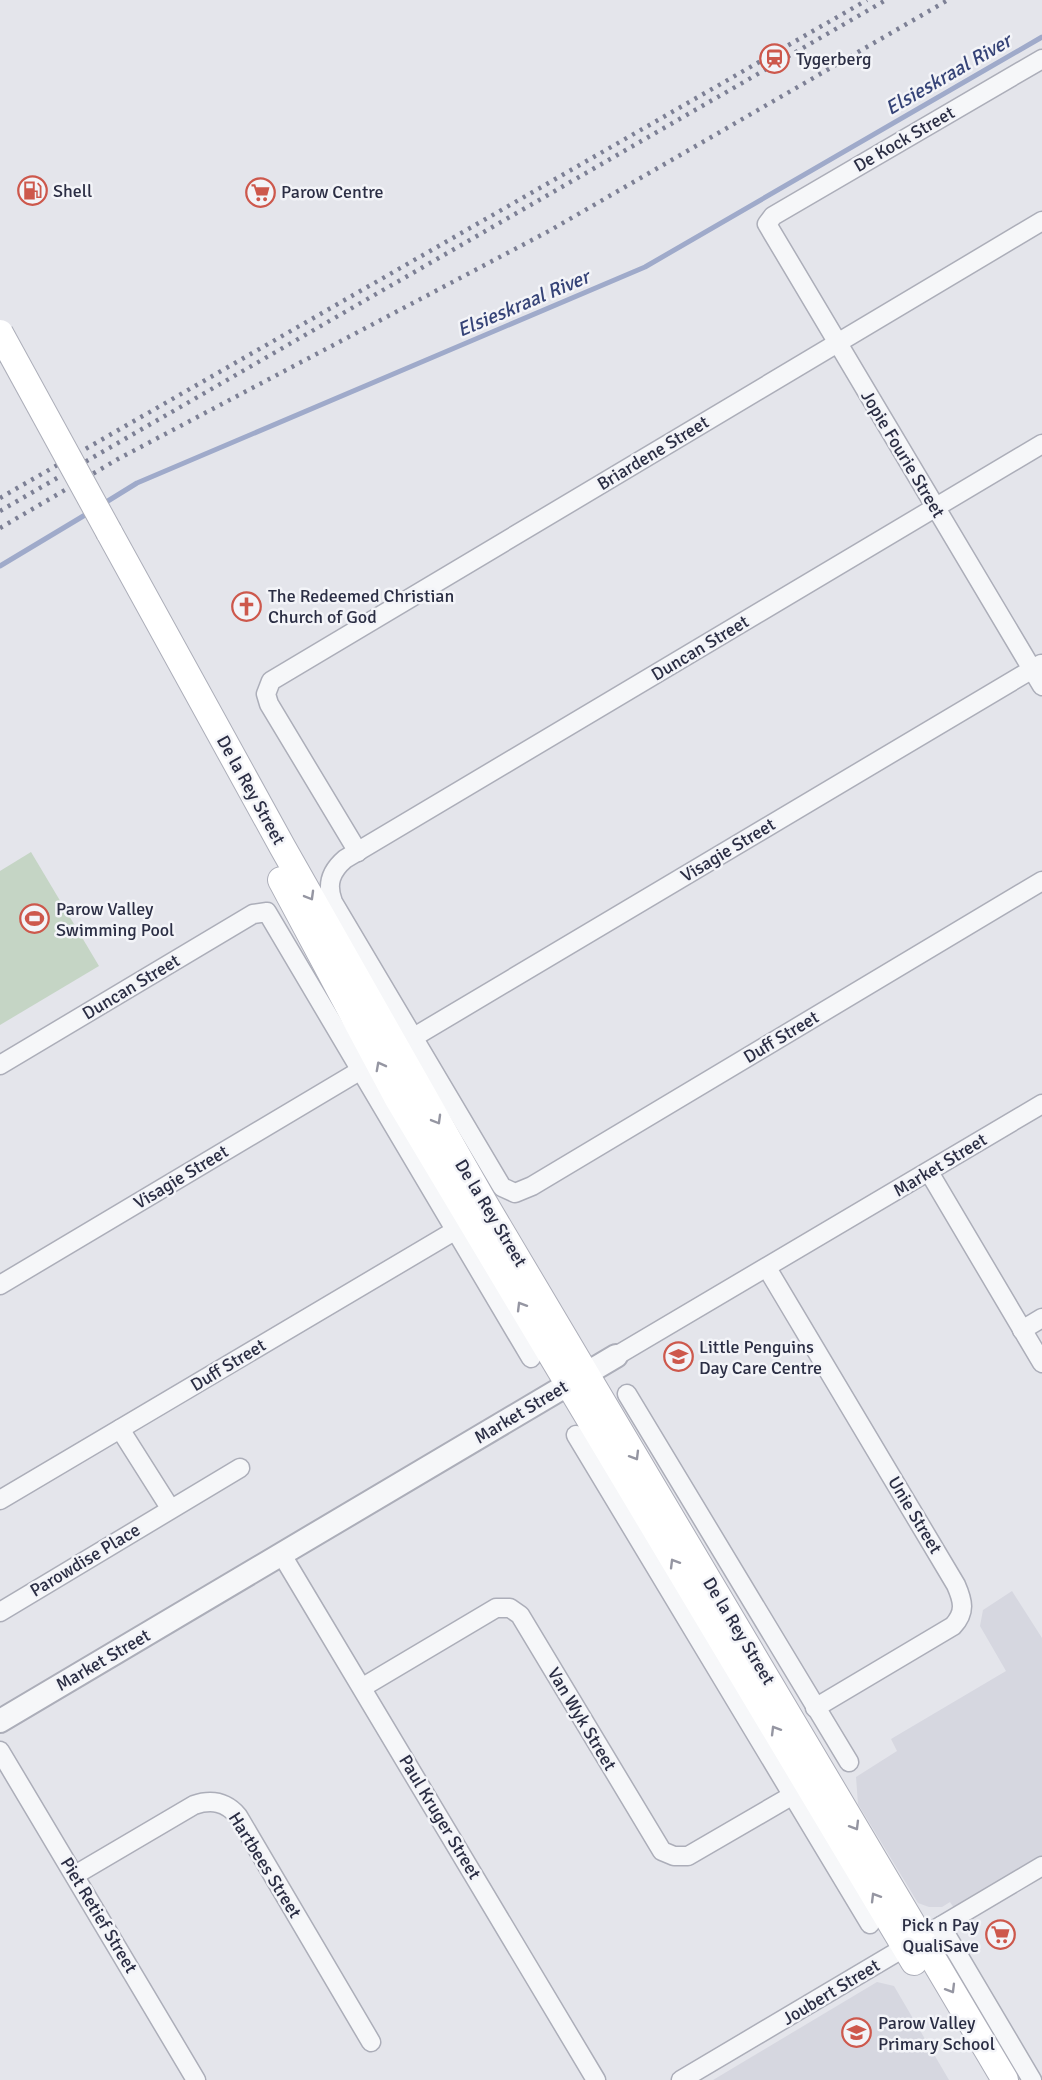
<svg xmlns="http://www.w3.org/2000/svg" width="1042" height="2080" font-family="Signika,sans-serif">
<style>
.built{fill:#d6d7e0}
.pitch{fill:#c5d5c5}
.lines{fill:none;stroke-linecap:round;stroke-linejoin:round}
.stream{stroke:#9faaca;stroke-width:5}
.minor-casing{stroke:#acaeb9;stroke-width:21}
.tertiary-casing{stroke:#acaeb9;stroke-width:26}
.secondary-casing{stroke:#acaeb9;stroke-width:28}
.minor{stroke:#f6f7f9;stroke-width:18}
.tertiary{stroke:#f6f7f9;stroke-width:22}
.secondary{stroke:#fff;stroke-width:26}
.rail{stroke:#7d8095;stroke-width:4.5;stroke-dasharray:3 6;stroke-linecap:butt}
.secondary-bridge-casing{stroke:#acaeb9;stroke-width:28;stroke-linecap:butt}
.secondary-bridge{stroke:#fff;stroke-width:26}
.oneway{stroke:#9596a2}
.labels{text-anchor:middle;stroke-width:5;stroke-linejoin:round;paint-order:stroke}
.poi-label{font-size:18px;fill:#2b2e44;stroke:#f3f4f8;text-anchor:start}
.street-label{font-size:18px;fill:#2b2e44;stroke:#f3f4f8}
.water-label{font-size:20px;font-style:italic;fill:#354377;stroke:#f3f4f8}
</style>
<rect width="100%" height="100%" fill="#e4e5eb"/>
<g class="built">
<polygon points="1012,1591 1042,1638 1042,1856 954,1908 950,1902 942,1907 929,1907 918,1903 858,1804 856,1777 897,1751 891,1739 1006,1671 980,1626 983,1610"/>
<polygon points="877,1982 894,1986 949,2080 713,2080"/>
</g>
<polygon class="pitch" points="31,852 99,966 0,1025 0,871"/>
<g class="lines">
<g class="stream">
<polyline points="103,504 137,483 645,267 1042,37"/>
<polyline points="0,566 90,512"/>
</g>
<defs>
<g id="minor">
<polyline points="1042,59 773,216 767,224 1042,686"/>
<path d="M1042,444l-697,415c-14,12 -19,25 -12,43l169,285 13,6 17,-7 510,-305"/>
<polyline points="358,852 269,704 266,694 271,681 1042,221"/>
<polyline points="414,1037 1041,664"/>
<polyline points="0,1065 253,914 267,912 531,1358"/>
<polyline points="929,1172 1042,1363"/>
<path d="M767,1268l189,317c7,16 10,27 -3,41l-138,82"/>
<polyline points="0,1285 361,1070"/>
<polyline points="1022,1330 1042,1318"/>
<polyline points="616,1356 1042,1104"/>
<polyline points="627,1394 849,1762"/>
<polyline points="120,1429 170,1508"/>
<polyline points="576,1435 870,1924"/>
<polyline points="0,1500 456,1230"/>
<polyline points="282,1555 596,2080"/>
<polyline points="0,1612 240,1468"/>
<polyline points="363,1687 496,1608 510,1608 520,1615 662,1851 674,1856 688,1856 793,1795"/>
<polyline points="0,1751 196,2080"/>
<path d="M75,1875l119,-70c18,-6 32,-3 44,11l133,226"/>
<polyline points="941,1926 1032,2080"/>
<polyline points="681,2080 1042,1866"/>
</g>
<polyline id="tertiary" points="0,1721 616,1356"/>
<g id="secondary">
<polyline points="109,532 283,848 482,1199 1005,2080"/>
<polyline points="281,880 398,1099 914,1962"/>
</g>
</defs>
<use href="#minor" class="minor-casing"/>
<use href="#tertiary" class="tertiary-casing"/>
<use href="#secondary" class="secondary-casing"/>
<use href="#minor" class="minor"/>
<use href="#tertiary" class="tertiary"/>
<use href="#secondary" class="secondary"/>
<g class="rail">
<polyline points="0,498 867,0"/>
<polyline points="0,511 886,0"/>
<polyline points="0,528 118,459 549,231 948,0"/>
</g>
<defs>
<polyline id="secondary-bridge" points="0,333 109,532"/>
</defs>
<use href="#secondary-bridge" class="secondary-bridge-casing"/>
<use href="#secondary-bridge" class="secondary-bridge"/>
</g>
<defs><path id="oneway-chevron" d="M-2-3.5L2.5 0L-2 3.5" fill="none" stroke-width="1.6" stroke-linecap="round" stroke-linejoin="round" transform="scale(1.5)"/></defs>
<g class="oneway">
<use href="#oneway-chevron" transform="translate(310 896) rotate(60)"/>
<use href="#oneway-chevron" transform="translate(380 1066) rotate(-118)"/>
<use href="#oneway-chevron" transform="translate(437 1120) rotate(60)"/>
<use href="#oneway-chevron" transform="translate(521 1306) rotate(-121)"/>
<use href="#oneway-chevron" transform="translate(635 1456) rotate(59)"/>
<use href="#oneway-chevron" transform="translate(674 1563) rotate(-121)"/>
<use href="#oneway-chevron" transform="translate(775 1730) rotate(-121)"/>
<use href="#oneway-chevron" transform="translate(855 1826) rotate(59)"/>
<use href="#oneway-chevron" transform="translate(875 1897) rotate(-121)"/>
<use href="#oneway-chevron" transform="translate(951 1989) rotate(59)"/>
</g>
<defs>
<symbol id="station-ring" viewBox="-11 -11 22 22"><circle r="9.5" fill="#f3f4f8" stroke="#cd584c" stroke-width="1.5"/><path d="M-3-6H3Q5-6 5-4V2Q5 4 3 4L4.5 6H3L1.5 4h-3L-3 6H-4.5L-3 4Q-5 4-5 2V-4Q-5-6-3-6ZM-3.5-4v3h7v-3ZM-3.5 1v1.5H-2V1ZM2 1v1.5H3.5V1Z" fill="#cd584c"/></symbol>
<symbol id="fuel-ring" viewBox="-11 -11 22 22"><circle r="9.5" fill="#f3f4f8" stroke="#cd584c" stroke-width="1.5"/><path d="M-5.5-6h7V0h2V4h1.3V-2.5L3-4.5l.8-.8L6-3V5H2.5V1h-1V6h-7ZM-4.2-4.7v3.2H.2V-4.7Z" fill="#cd584c"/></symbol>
<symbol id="supermarket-ring" viewBox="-11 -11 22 22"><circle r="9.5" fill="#f3f4f8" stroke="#cd584c" stroke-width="1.5"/><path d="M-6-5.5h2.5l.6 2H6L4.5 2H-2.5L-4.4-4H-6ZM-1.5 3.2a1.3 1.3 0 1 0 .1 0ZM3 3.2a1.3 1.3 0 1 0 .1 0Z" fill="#cd584c"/></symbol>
<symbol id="church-ring" viewBox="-11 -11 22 22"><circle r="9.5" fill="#f3f4f8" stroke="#cd584c" stroke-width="1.5"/><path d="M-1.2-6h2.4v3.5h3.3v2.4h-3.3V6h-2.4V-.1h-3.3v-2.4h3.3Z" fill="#cd584c"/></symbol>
<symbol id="stadium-ring" viewBox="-11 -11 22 22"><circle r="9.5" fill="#f3f4f8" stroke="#cd584c" stroke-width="1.5"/><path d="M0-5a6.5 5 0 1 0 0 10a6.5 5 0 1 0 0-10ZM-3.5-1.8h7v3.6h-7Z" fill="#cd584c"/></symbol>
<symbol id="school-ring" viewBox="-11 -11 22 22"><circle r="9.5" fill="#f3f4f8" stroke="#cd584c" stroke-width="1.5"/><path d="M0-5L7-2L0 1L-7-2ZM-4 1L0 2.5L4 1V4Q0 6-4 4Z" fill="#cd584c"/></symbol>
</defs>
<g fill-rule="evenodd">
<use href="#station-ring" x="758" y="42" width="33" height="33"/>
<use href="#fuel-ring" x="16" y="174" width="33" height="33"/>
<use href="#supermarket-ring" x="244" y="176" width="33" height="33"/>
<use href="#church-ring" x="230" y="590" width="33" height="33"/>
<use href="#stadium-ring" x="18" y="902" width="33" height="33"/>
<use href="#school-ring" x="662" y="1340" width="33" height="33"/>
<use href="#supermarket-ring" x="984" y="1918" width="33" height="33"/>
<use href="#school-ring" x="840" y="2016" width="33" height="33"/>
</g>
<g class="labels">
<g class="poi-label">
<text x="796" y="65">Tygerberg</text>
<text x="53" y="197">Shell</text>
<text x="281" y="198">Parow Centre</text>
<text x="268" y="602">The Redeemed Christian<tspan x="268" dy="21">Church of God</tspan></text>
<text x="56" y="915">Parow Valley<tspan x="56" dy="21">Swimming Pool</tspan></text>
<text x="699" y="1353">Little Penguins<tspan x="699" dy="21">Day Care Centre</tspan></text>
<text x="979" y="1931" text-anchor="end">Pick n Pay<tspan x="979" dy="21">QualiSave</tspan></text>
<text x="878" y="2029">Parow Valley<tspan x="878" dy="21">Primary School</tspan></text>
</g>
<g class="street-label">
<text transform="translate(904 139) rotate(-30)" y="6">De Kock Street</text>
<text transform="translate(653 453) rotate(-31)" y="6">Briardene Street</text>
<text transform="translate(903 454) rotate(59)" y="6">Jopie Fourie Street</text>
<text transform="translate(700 648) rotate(-31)" y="6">Duncan Street</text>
<text transform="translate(251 790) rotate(61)" y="6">De la Rey Street</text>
<text transform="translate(728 850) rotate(-31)" y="6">Visagie Street</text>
<text transform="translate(131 987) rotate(-31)" y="6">Duncan Street</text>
<text transform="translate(781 1037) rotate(-31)" y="6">Duff Street</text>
<text transform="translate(940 1165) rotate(-31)" y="6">Market Street</text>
<text transform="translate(181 1177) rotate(-31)" y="6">Visagie Street</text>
<text transform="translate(491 1213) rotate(59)" y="6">De la Rey Street</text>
<text transform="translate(228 1365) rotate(-31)" y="6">Duff Street</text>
<text transform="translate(521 1412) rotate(-31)" y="6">Market Street</text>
<text transform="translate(915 1515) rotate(59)" y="6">Unie Street</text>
<text transform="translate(85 1560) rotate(-31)" y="6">Parowdise Place</text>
<text transform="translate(739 1631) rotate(59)" y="6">De la Rey Street</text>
<text transform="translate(103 1660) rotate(-30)" y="6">Market Street</text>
<text transform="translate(582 1719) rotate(59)" y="6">Van Wyk Street</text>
<text transform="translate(440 1817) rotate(59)" y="6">Paul Kruger Street</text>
<text transform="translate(265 1865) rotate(58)" y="6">Hartbees Street</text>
<text transform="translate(99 1915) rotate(59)" y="6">Piet Retief Street</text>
<text transform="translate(831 1992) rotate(-31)" y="6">Joubert Street</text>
</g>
<g class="water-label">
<text transform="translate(948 74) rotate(-30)" y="7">Elsieskraal River</text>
<text transform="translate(523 303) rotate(-23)" y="7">Elsieskraal River</text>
</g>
</g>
</svg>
